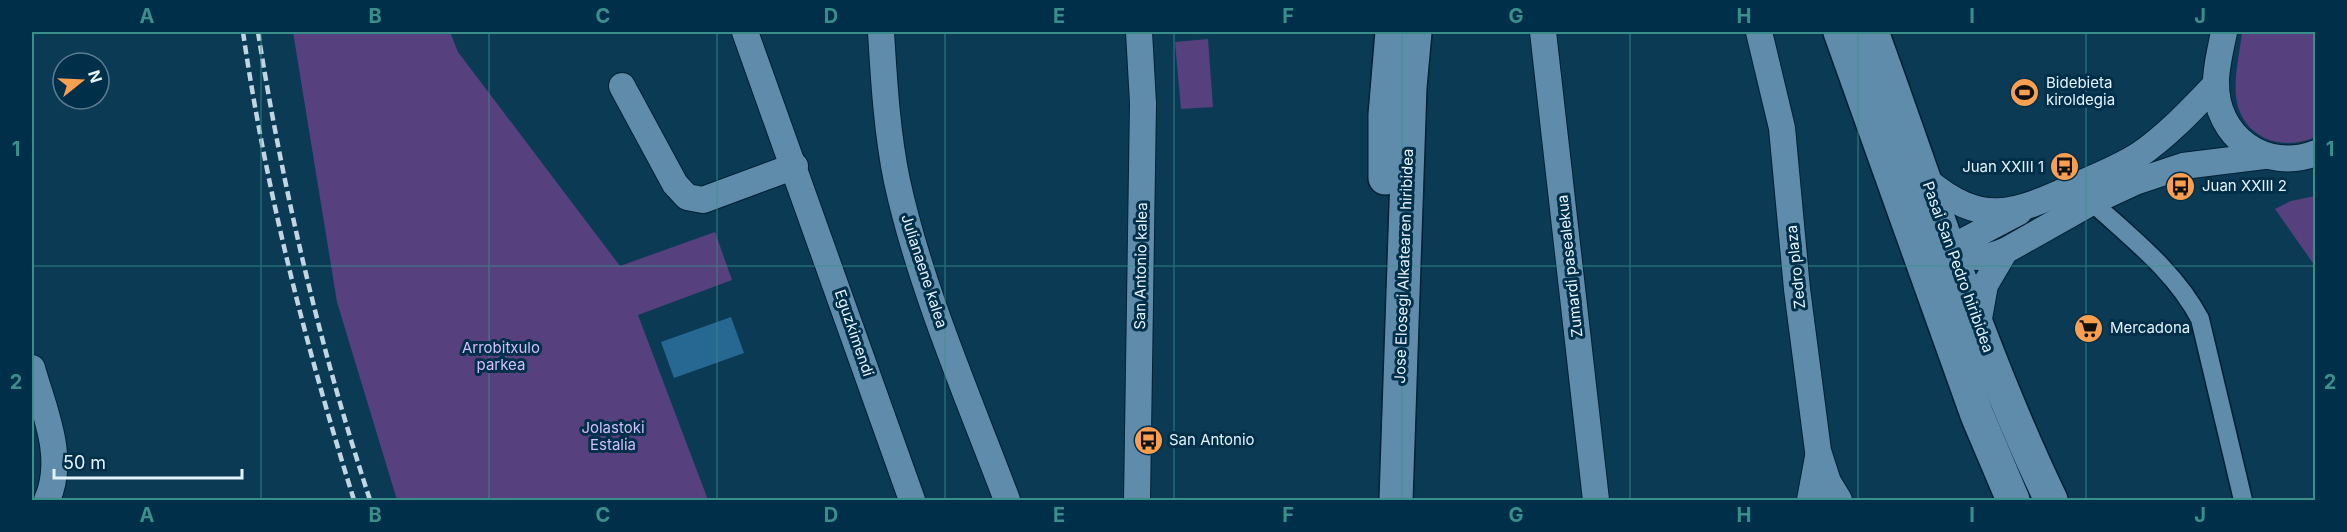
<svg xmlns="http://www.w3.org/2000/svg" width="2347" height="532" font-family="Inter,sans-serif">
<style>
.green{fill:#57407e}
.water{fill:#266891}
.lines{fill:none;stroke-linecap:round;stroke-linejoin:round}
.pedestrian-casing{stroke:#002034;stroke-width:21}
.minor-casing{stroke:#002034;stroke-width:28}
.secondary-casing{stroke:#002034;stroke-width:36}
.pedestrian{stroke:#5f8cab;stroke-width:18}
.minor{stroke:#5f8cab;stroke-width:26}
.secondary{stroke:#5f8cab;stroke-width:33}
.rail{stroke:#c2d5e2;stroke-width:4.5;stroke-dasharray:9 4.5;stroke-linecap:butt}
.grid{fill:none;stroke:#3a8f8b;stroke-width:1.5;stroke-opacity:0.55}
.labels{text-anchor:middle;stroke-width:6;stroke-linejoin:round;paint-order:stroke}
.poi-label{font-size:15px;fill:#e5f3fd;stroke:#002f49;text-anchor:start}
.street-label{font-size:15px;fill:#e5f3fd;stroke:#002f49}
.park-label{font-size:15px;fill:#d1befb;stroke:#002f49}
.neatline{fill:none;stroke:#3a8f8b;stroke-width:2}
.grid-label{font-size:20px;text-anchor:middle;font-weight:bold;fill:#3a8f8b}
</style>
<rect width="100%" height="100%" fill="#0b3a55"/>
<g class="green">
<polygon points="293,32 450,32 458,52 620,266 715,232 732,280 638,315 708,500 397,500 337,302"/>
<path d="M2242,32h73v105c-33,16 -75,0 -79,-41 -2,-21 4,-44 6,-64z"/>
<polygon points="1208,39 1213,107 1181,109 1175,42"/>
<polygon points="2315,196 2316,196 2315,266 2275,209 2291,201"/>
</g>
<polygon class="water" points="731,317 744,353 674,378 661,342"/>
<g class="lines">
<defs>
<path id="pedestrian" d="M2092,202c39,36 83,69 108,117l43,181"/>
<g id="minor">
<polyline points="745,32 912,500"/>
<path d="M881,32c3,49 6,101 16,149 23,106 72,218 110,319"/>
<polyline points="1543,32 1596,500"/>
<polyline points="1759,32 1782,128 1797,289 1818,451 1828,482 1839,500"/>
<path d="M2224,32c-3,16 -8,34 -8,50 -1,54 49,91 100,71"/>
<polyline points="622,86 675,184 687,197 703,200 795,166"/>
<path d="M1926,180c56,47 87,34 147,7 22,-10 46,-19 66,-32 29,-20 53,-46 77,-71"/>
<path d="M1940,244c22,13 40,18 65,7"/>
<polyline points="1941,265 1962,242 2019,212"/>
<polyline points="1978,324 1985,285 2005,251 2092,202 2135,182 2183,166 2264,156"/>
<path d="M32,368c12,43 34,89 15,132"/>
<polyline points="1137,500 1143,103 1139,32"/>
<polyline points="1810,500 1818,457"/>
</g>
<g id="secondary">
<polyline points="1840,32 1977,415 2013,500"/>
<path d="M1872,32c57,156 107,318 179,468"/>
<polyline points="1385,178 1385,115 1392,32"/>
<polyline points="1396,500 1410,87 1415,32"/>
</g>
</defs>
<use href="#pedestrian" class="pedestrian-casing"/>
<use href="#minor" class="minor-casing"/>
<use href="#secondary" class="secondary-casing"/>
<use href="#pedestrian" class="pedestrian"/>
<use href="#minor" class="minor"/>
<use href="#secondary" class="secondary"/>
<g class="rail">
<path d="M243,32c23,159 63,315 111,468"/>
<path d="M258,32c25,158 62,316 112,468"/>
</g>
</g>
<path class="grid" d="M261,32v468M489,32v468M717,32v468M945,32v468M1174,32v468M1402,32v468M1630,32v468M1858,32v468M2086,32v468M32,266h2284"/>
<defs>
<symbol id="stadium-disc" viewBox="-11 -11 22 22"><circle r="9.5" fill="#fa9f4f" stroke="#002f49"/><path d="M0-5a6.5 5 0 1 0 0 10a6.5 5 0 1 0 0-10ZM-3.5-1.8h7v3.6h-7Z" fill="#111"/></symbol>
<symbol id="bus-disc" viewBox="-11 -11 22 22"><circle r="9.5" fill="#fa9f4f" stroke="#002f49"/><path d="M-5-6H5V4H4V6H2V4H-2V6H-4V4H-5ZM-3.5-4V0h7V-4ZM-3.5 1.2v1.5H-2V1.2ZM2 1.2v1.5H3.5V1.2Z" fill="#111"/></symbol>
<symbol id="supermarket-disc" viewBox="-11 -11 22 22"><circle r="9.5" fill="#fa9f4f" stroke="#002f49"/><path d="M-6-5.5h2.5l.6 2H6L4.5 2H-2.5L-4.4-4H-6ZM-1.5 3.2a1.3 1.3 0 1 0 .1 0ZM3 3.2a1.3 1.3 0 1 0 .1 0Z" fill="#111"/></symbol>
</defs>
<g fill-rule="evenodd">
<use href="#stadium-disc" x="2008" y="76" width="33" height="33"/>
<use href="#bus-disc" x="2048" y="150" width="33" height="33"/>
<use href="#bus-disc" x="2164" y="170" width="33" height="33"/>
<use href="#supermarket-disc" x="2072" y="312" width="33" height="33"/>
<use href="#bus-disc" x="1132" y="424" width="33" height="33"/>
</g>
<g class="labels">
<g class="poi-label">
<text x="2046" y="88">Bidebieta<tspan x="2046" dy="17">kiroldegia</tspan></text>
<text x="2044" y="172" text-anchor="end">Juan XXIII 1</text>
<text x="2202" y="191">Juan XXIII 2</text>
<text x="2110" y="333">Mercadona</text>
<text x="1169" y="445">San Antonio</text>
</g>
<g class="street-label">
<text transform="translate(1141 266) rotate(-89)" y="5">San Antonio kalea</text>
<text transform="translate(1404 266) rotate(-88)" y="5">Jose Elosegi Alkatearen hiribidea</text>
<text transform="translate(1570 266) rotate(-96)" y="5">Zumardi pasealekua</text>
<text transform="translate(1796 267) rotate(-96)" y="5">Zedro plaza</text>
<text transform="translate(1958 267) rotate(70)" y="5">Pasai San Pedro hiribidea</text>
<text transform="translate(924 271) rotate(72)" y="5">Julianaene kalea</text>
<text transform="translate(854 333) rotate(71)" y="5">Eguzkimendi</text>
</g>
<g class="park-label">
<text x="501" y="353">Arrobitxulo<tspan x="501" dy="17">parkea</tspan></text>
<text x="613" y="433">Jolastoki<tspan x="613" dy="17">Estalia</tspan></text>
</g>
</g>
<rect width="2347" height="532" fill="none" stroke="#002f49" stroke-width="66"/>
<g transform="translate(81 81) rotate(72)"><circle r="28" fill="#002f49" stroke="#5c7d91" stroke-width="1.5"/>
<path d="M0-4.5L10 22L0 15L-10 22Z" fill="#fa9f4f"/>
<text y="-9" font-size="16" font-weight="bold" text-anchor="middle" fill="#e5f3fd">N</text>
</g>
<path d="M54 469v9h188v-9" fill="none" stroke="#e5f3fd" stroke-width="3"/>
<text x="63" y="469" font-size="18" fill="#e5f3fd" stroke="#002f49" stroke-width="4.5" paint-order="stroke">50 m</text>
<rect x="33" y="33" width="2281" height="466" class="neatline"/>
<g class="grid-label">
<text x="147" y="23">A</text>
<text x="375" y="23">B</text>
<text x="603" y="23">C</text>
<text x="831" y="23">D</text>
<text x="1059" y="23">E</text>
<text x="1288" y="23">F</text>
<text x="1516" y="23">G</text>
<text x="1744" y="23">H</text>
<text x="1972" y="23">I</text>
<text x="2200" y="23">J</text>
<text x="16" y="156">1</text>
<text x="2330" y="156">1</text>
<text x="16" y="389">2</text>
<text x="2330" y="389">2</text>
<text x="147" y="522">A</text>
<text x="375" y="522">B</text>
<text x="603" y="522">C</text>
<text x="831" y="522">D</text>
<text x="1059" y="522">E</text>
<text x="1288" y="522">F</text>
<text x="1516" y="522">G</text>
<text x="1744" y="522">H</text>
<text x="1972" y="522">I</text>
<text x="2200" y="522">J</text>
</g>
</svg>
